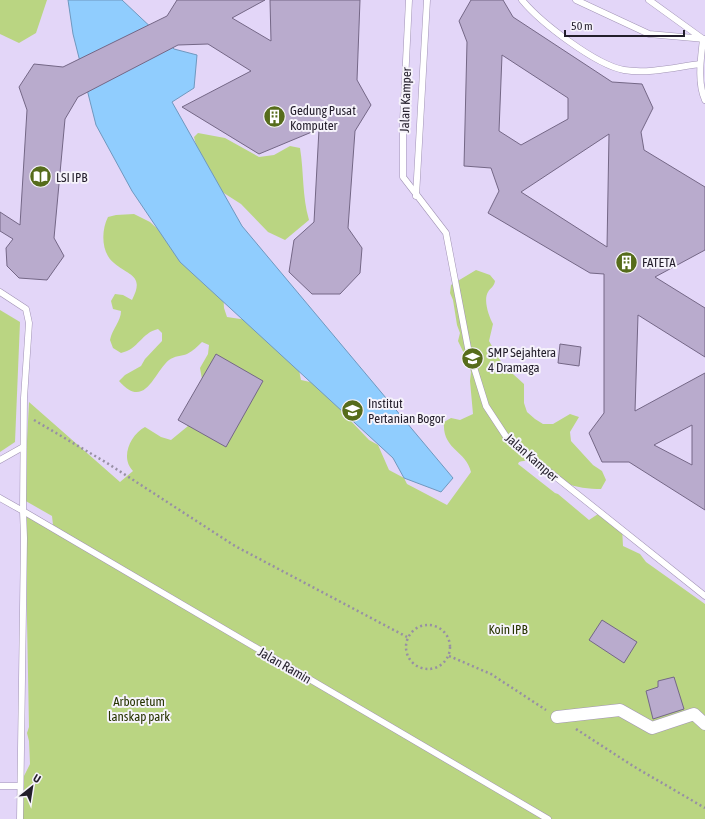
<svg xmlns="http://www.w3.org/2000/svg" width="705" height="819" font-family="'Asap Condensed',sans-serif">
<style>
.built{fill:#e3d6f8}
.green{fill:#bad582}
.water{fill:#90cdfe;stroke:#6f98bf}
.building{fill:#b9abcd;stroke:#746786;fill-rule:evenodd}
.lines{fill:none;stroke-linecap:round;stroke-linejoin:round}
.lane-casing{stroke:#a193b5;stroke-width:7}
.street-casing{stroke:#a193b5;stroke-width:13}
.path{stroke:#978fa4;stroke-width:2.5;stroke-dasharray:2 3;stroke-linecap:butt}
.lane{stroke:#fff;stroke-width:6}
.street{stroke:#fff;stroke-width:12}
.labels{text-anchor:middle;stroke-width:4;stroke-linejoin:round;paint-order:stroke}
.street-label{font-size:13px;fill:#231e2b;stroke:#f6f3fb}
.poi-label{font-size:13px;fill:#231e2b;stroke:#f6f3fb;text-anchor:start}
.park-label{font-size:13px;fill:#273401;stroke:#f6f3fb}
</style>
<rect width="100%" height="100%" fill="#ede2fe"/>
<rect class="built" x="0" y="0" width="705" height="819"/>
<g class="green">
<polygon points="0,0 47,0 36,33 19,43 0,34"/>
<path d="M198,133l27,5 34,19 15,-2 16,-9 10,2c4,24 2,48 9,72l-24,20 -17,-8 -27,-28 -36,-23 -11,-44z"/>
<path d="M134,214l16,8 73,67 1,19 3,9 20,3 52,50 2,10 18,4 30,35 20,21 9,5 11,25 15,8 3,6 40,21 24,-33c-5,-22 -29,-22 -27,-50l7,-4 9,2 13,-6 -3,-33 1,-9 -2,-8 -11,-23 2,-8 -3,-8 -4,-25 -3,-7 1,-8 25,-15 14,5 5,6c-1,6 -4,6 -7,11 -5,8 1,25 5,32l-4,17 14,24 21,19v19l3,9 8,7 8,5h10l17,-10 9,3 -9,15 1,9 22,24 9,6 4,9 -5,9c-11,0 -26,-1 -36,-7 -17,-9 -24,-27 -46,-20l-1,2 37,29 3,1 31,26 9,-6 24,13 1,19 17,8 6,8 59,42v215h-683l1,-41 7,-14 -1,-23 -2,-8 2,-6 -4,-213 28,11 -1,-9 -28,-16 5,-98 91,80 13,-11c-13,-13 -3,-36 12,-44l16,10 10,3 17,-14 -1,-5 16,-36 -3,-17 8,-14 1,-9 -7,-3c-5,5 -9,9 -15,12 -5,2 -13,2 -18,6 -15,12 -24,51 -50,21l6,-6 16,-9 4,-7 17,-18v-8l-4,-4c-17,4 -19,20 -37,24l-8,-5 -3,-8c2,-11 11,-19 11,-29l-8,-2 -2,-8 4,-7 8,1 9,5c13,-25 -3,-24 -18,-37 -13,-10 -13,-33 -6,-46l8,-2z"/>
<polygon points="0,310 20,322 15,442 0,452"/>
</g>
<polygon class="water" points="68,0 122,0 174,49 197,55 194,88 172,102 242,226 453,478 441,492 404,478 393,458 180,262 132,191 96,125 73,34"/>
<g class="building">
<polygon points="177,0 265,0 232,18 271,41 270,0 360,0 357,80 371,105 355,131 348,228 362,248 360,273 340,294 312,294 289,272 294,240 314,222 319,129 259,154 182,107 251,71 208,44 178,45 78,97 65,119 54,238 64,256 47,280 19,278 7,266 6,248 13,239 0,231 0,212 20,225 27,110 19,87 34,64 63,67 167,16"/>
<path d="M471,0h32l10,17 99,65 30,2 11,24 -12,24 3,18 61,37v63l-50,27 50,31v49l-67,-42 -3,96 70,-38v137l-76,-48h-27l-13,-29 15,-20v-139l-14,-1 -102,-60 11,-22 -8,-23 -27,-2 3,-124 -8,-21zM502,55l66,43v21l-47,26 -22,-14zM609,134l-2,113 -86,-55zM692,425v40l-38,-20z"/>
<polygon points="560,344 581,347 579,366 558,363"/>
<polygon points="216,354 263,381 226,447 178,420"/>
<polygon points="602,620 637,642 624,663 589,640"/>
<polygon points="674,677 684,709 653,719 646,691 658,687 658,681"/>
</g>
<g class="lines">
<defs>
<g id="lane">
<polyline points="409,0 403,122 403,177 446,233 468,348 486,406 507,438 705,596"/>
<path d="M522,0c19,23 74,65 102,70 25,4 52,-3 76,-6"/>
<polyline points="576,0 649,34 705,39"/>
<path d="M649,0l54,39c-2,19 -6,43 2,61"/>
<polyline points="416,196 427,0"/>
<polyline points="0,292 26,309 29,323 24,398 23,511 0,498"/>
<polyline points="0,460 23,447"/>
<polyline points="23,511 548,819"/>
<polyline points="0,786 20,786"/>
<polyline points="20,819 24,538 23,511"/>
</g>
<polyline id="street" points="557,717 620,710 652,728 694,714 705,724"/>
</defs>
<use href="#lane" class="lane-casing"/>
<use href="#street" class="street-casing"/>
<g class="path">
<polyline points="34,420 107,463 235,546 407,637"/>
<circle cx="428" cy="647" r="22"/>
<polyline points="449,656 491,674 546,710"/>
<polyline points="576,729 633,766 705,808"/>
</g>
<use href="#lane" class="lane"/>
<use href="#street" class="street"/>
</g>
<defs>
<symbol id="building-disc" viewBox="-11 -11 22 22"><circle r="9.5" fill="#566c1b" stroke="#f6f3fb"/><path d="M-4-6H4V6H1V3H-1V6H-4ZM-2.5-4.3h1.7v1.8h-1.7ZM.8-4.3h1.7v1.8H.8ZM-2.5-1h1.7V.8h-1.7ZM.8-1h1.7V.8H.8Z" fill="#fff"/></symbol>
<symbol id="library-disc" viewBox="-11 -11 22 22"><circle r="9.5" fill="#566c1b" stroke="#f6f3fb"/><path d="M-6-4Q-3-5.5-.7-3.5V5Q-3 3-6 4ZM6-4Q3-5.5 .7-3.5V5Q3 3 6 4Z" fill="#fff"/></symbol>
<symbol id="school-disc" viewBox="-11 -11 22 22"><circle r="9.5" fill="#566c1b" stroke="#f6f3fb"/><path d="M0-5L7-2L0 1L-7-2ZM-4 1L0 2.5L4 1V4Q0 6-4 4Z" fill="#fff"/></symbol>
<symbol id="university-disc" viewBox="-11 -11 22 22"><circle r="9.5" fill="#566c1b" stroke="#f6f3fb"/><path d="M0-5L7-2L0 1L-7-2ZM-4 1L0 2.5L4 1V4Q0 6-4 4Z" fill="#fff"/></symbol>
</defs>
<g fill-rule="evenodd">
<use href="#building-disc" x="262" y="104" width="25" height="25"/>
<use href="#library-disc" x="28" y="164" width="25" height="25"/>
<use href="#building-disc" x="614" y="250" width="25" height="25"/>
<use href="#school-disc" x="460" y="346" width="25" height="25"/>
<use href="#university-disc" x="340" y="398" width="25" height="25"/>
</g>
<g class="labels">
<g class="street-label">
<text transform="translate(405 100) rotate(-88)" y="5">Jalan Kamper</text>
<text transform="translate(532 457) rotate(41)" y="5">Jalan Kamper</text>
<text transform="translate(285 665) rotate(30)" y="5">Jalan Ramin</text>
</g>
<g class="poi-label">
<text x="290" y="115">Gedung Pusat<tspan x="290" dy="15">Komputer</tspan></text>
<text x="56" y="182">LSI IPB</text>
<text x="642" y="267">FATETA</text>
<text x="488" y="357">SMP Sejahtera<tspan x="488" dy="15">4 Dramaga</tspan></text>
<text x="368" y="408">Institut<tspan x="368" dy="15">Pertanian Bogor</tspan></text>
</g>
<g class="park-label">
<text x="508" y="634">Koin IPB</text>
<text x="139" y="706">Arboretum<tspan x="139" dy="15">lanskap park</tspan></text>
</g>
</g>
<g transform="translate(32 787) rotate(30)" stroke="#f6f3fb" stroke-width="3" paint-order="stroke">
<path d="M0-3L7 15L0 10L-7 15Z" fill="#231e2b"/>
<text y="-6" font-size="11" font-weight="bold" text-anchor="middle" fill="#231e2b">U</text>
</g>
<path d="M565 30v6h119v-6" fill="none" stroke="#231e2b" stroke-width="2"/>
<text x="571" y="30" font-size="12" fill="#231e2b" stroke="#f6f3fb" stroke-width="3" paint-order="stroke">50 m</text>
</svg>
